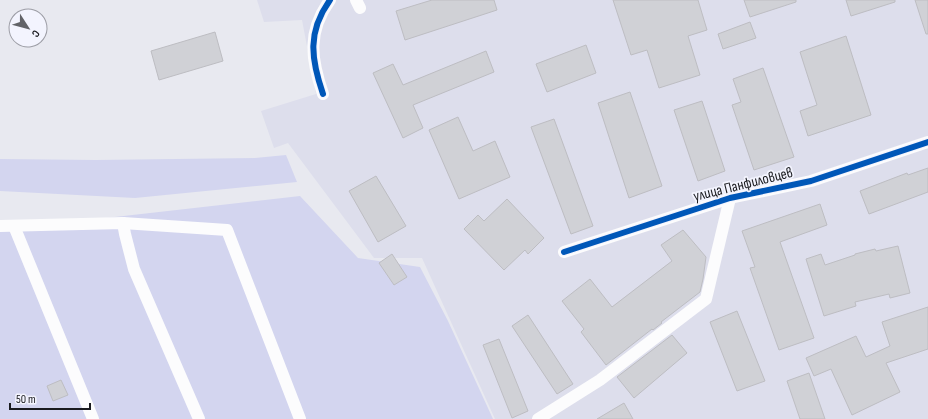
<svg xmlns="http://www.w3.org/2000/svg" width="928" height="419" font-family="'Sofia Sans Condensed',sans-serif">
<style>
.built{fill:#dddeec}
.green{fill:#d3d5ef}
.building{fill:#d0d1d6;stroke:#bdbdc2}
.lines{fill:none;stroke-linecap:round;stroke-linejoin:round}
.minor{stroke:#fcfcfd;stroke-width:12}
.cycleway-casing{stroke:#f3f4fe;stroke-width:8}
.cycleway{stroke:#0057b8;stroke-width:6}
.labels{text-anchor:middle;stroke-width:3.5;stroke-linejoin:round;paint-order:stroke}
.street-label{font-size:15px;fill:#1a1b1f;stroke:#f3f4fe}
</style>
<rect width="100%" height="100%" fill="#e8e9f0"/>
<polygon class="built" points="257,0 928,0 928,419 495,419 422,258 374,258 288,143 274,148 261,111 316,94 302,20 264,22"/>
<g class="green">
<polygon points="286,155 297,182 135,198 0,191 0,159 96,160 255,158"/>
<polygon points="300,196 358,258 420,267 448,321 493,419 0,419 0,230"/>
</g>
<g class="building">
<polygon points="432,0 494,0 497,10 405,40 396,11"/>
<polygon points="613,0 698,0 707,30 688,36 700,75 659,88 647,50 631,55"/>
<polygon points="744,0 796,0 796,2 750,17"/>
<polygon points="846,0 895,0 895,2 851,16"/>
<polygon points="915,0 928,0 928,34 926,34"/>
<polygon points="750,22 756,38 723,49 718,34"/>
<polygon points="215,32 223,61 159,80 151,51"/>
<polygon points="846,36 871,115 808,136 800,111 817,105 800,52"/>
<polygon points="586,45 596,73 547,92 536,64"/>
<polygon points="486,51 494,72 413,105 423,128 403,138 373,73 393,64 403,85"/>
<polygon points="763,68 794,157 754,170 732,105 741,102 733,79"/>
<polygon points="630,92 662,186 629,198 598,103"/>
<polygon points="702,101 725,171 698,181 674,110"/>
<polygon points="458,117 473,151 495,141 510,177 459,199 429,130"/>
<polygon points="554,119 593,226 571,234 531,127"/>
<polygon points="928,168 928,192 869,214 860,191 907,173 908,175"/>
<polygon points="376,176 406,226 378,242 349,191"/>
<polygon points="507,199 544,238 528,254 525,250 504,270 464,229 478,215 484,221"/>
<polygon points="820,204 827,225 780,242 814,338 779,350 750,268 755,267 742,231"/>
<polygon points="683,230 706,257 703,279 700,292 661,322 662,323 653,330 652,329 606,365 581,332 584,329 562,301 590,279 612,307 672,261 661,245"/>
<polygon points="898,246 910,293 890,298 889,294 855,302 856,306 824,316 806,259 821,254 825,265 855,255 855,254 875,249 876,251"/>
<polygon points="392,254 407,277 394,285 379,263"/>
<polygon points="928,307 928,349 886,363 900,392 852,415 831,369 814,376 806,358 856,336 866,357 890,346 882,322"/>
<polygon points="737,311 765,381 737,391 710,322"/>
<polygon points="528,315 573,384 557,394 512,326"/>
<polygon points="672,335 687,353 634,398 617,377"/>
<polygon points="499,339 528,411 512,418 483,345"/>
<polygon points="809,373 825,419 800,419 787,381"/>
<polygon points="61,380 68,395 53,401 47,386"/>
<polygon points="624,403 633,419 597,419"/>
</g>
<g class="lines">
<g class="minor">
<polyline points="356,0 360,8"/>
<path d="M323,94c-12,-35 -16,-62 7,-94"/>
<polyline points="123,223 125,234 134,269 199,419"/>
<polyline points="0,226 123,223 227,230 300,419"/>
<polyline points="14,226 93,419"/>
<polyline points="564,252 730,198 811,181 928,142"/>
<polyline points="538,419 600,380 706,299 730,198"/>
</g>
<defs>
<g id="cycleway">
<path d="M323,94c-12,-35 -16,-62 7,-94"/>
<polyline points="564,252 730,198 811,181 928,142"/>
</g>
</defs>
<use href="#cycleway" class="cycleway-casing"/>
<use href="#cycleway" class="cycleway"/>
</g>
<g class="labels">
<g class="street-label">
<text transform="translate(743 184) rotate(-14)" y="5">улица Панфиловцев</text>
</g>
</g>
<g transform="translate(28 28) rotate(126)"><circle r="19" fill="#f3f4fe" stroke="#9c9da5"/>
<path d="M0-3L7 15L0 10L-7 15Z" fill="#626368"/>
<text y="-6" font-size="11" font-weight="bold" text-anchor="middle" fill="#1a1b1f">С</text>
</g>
<path d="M10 403v6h80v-6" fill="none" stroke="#1a1b1f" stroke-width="2"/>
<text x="16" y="403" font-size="12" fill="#1a1b1f" stroke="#f3f4fe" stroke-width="3" paint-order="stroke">50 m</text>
</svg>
